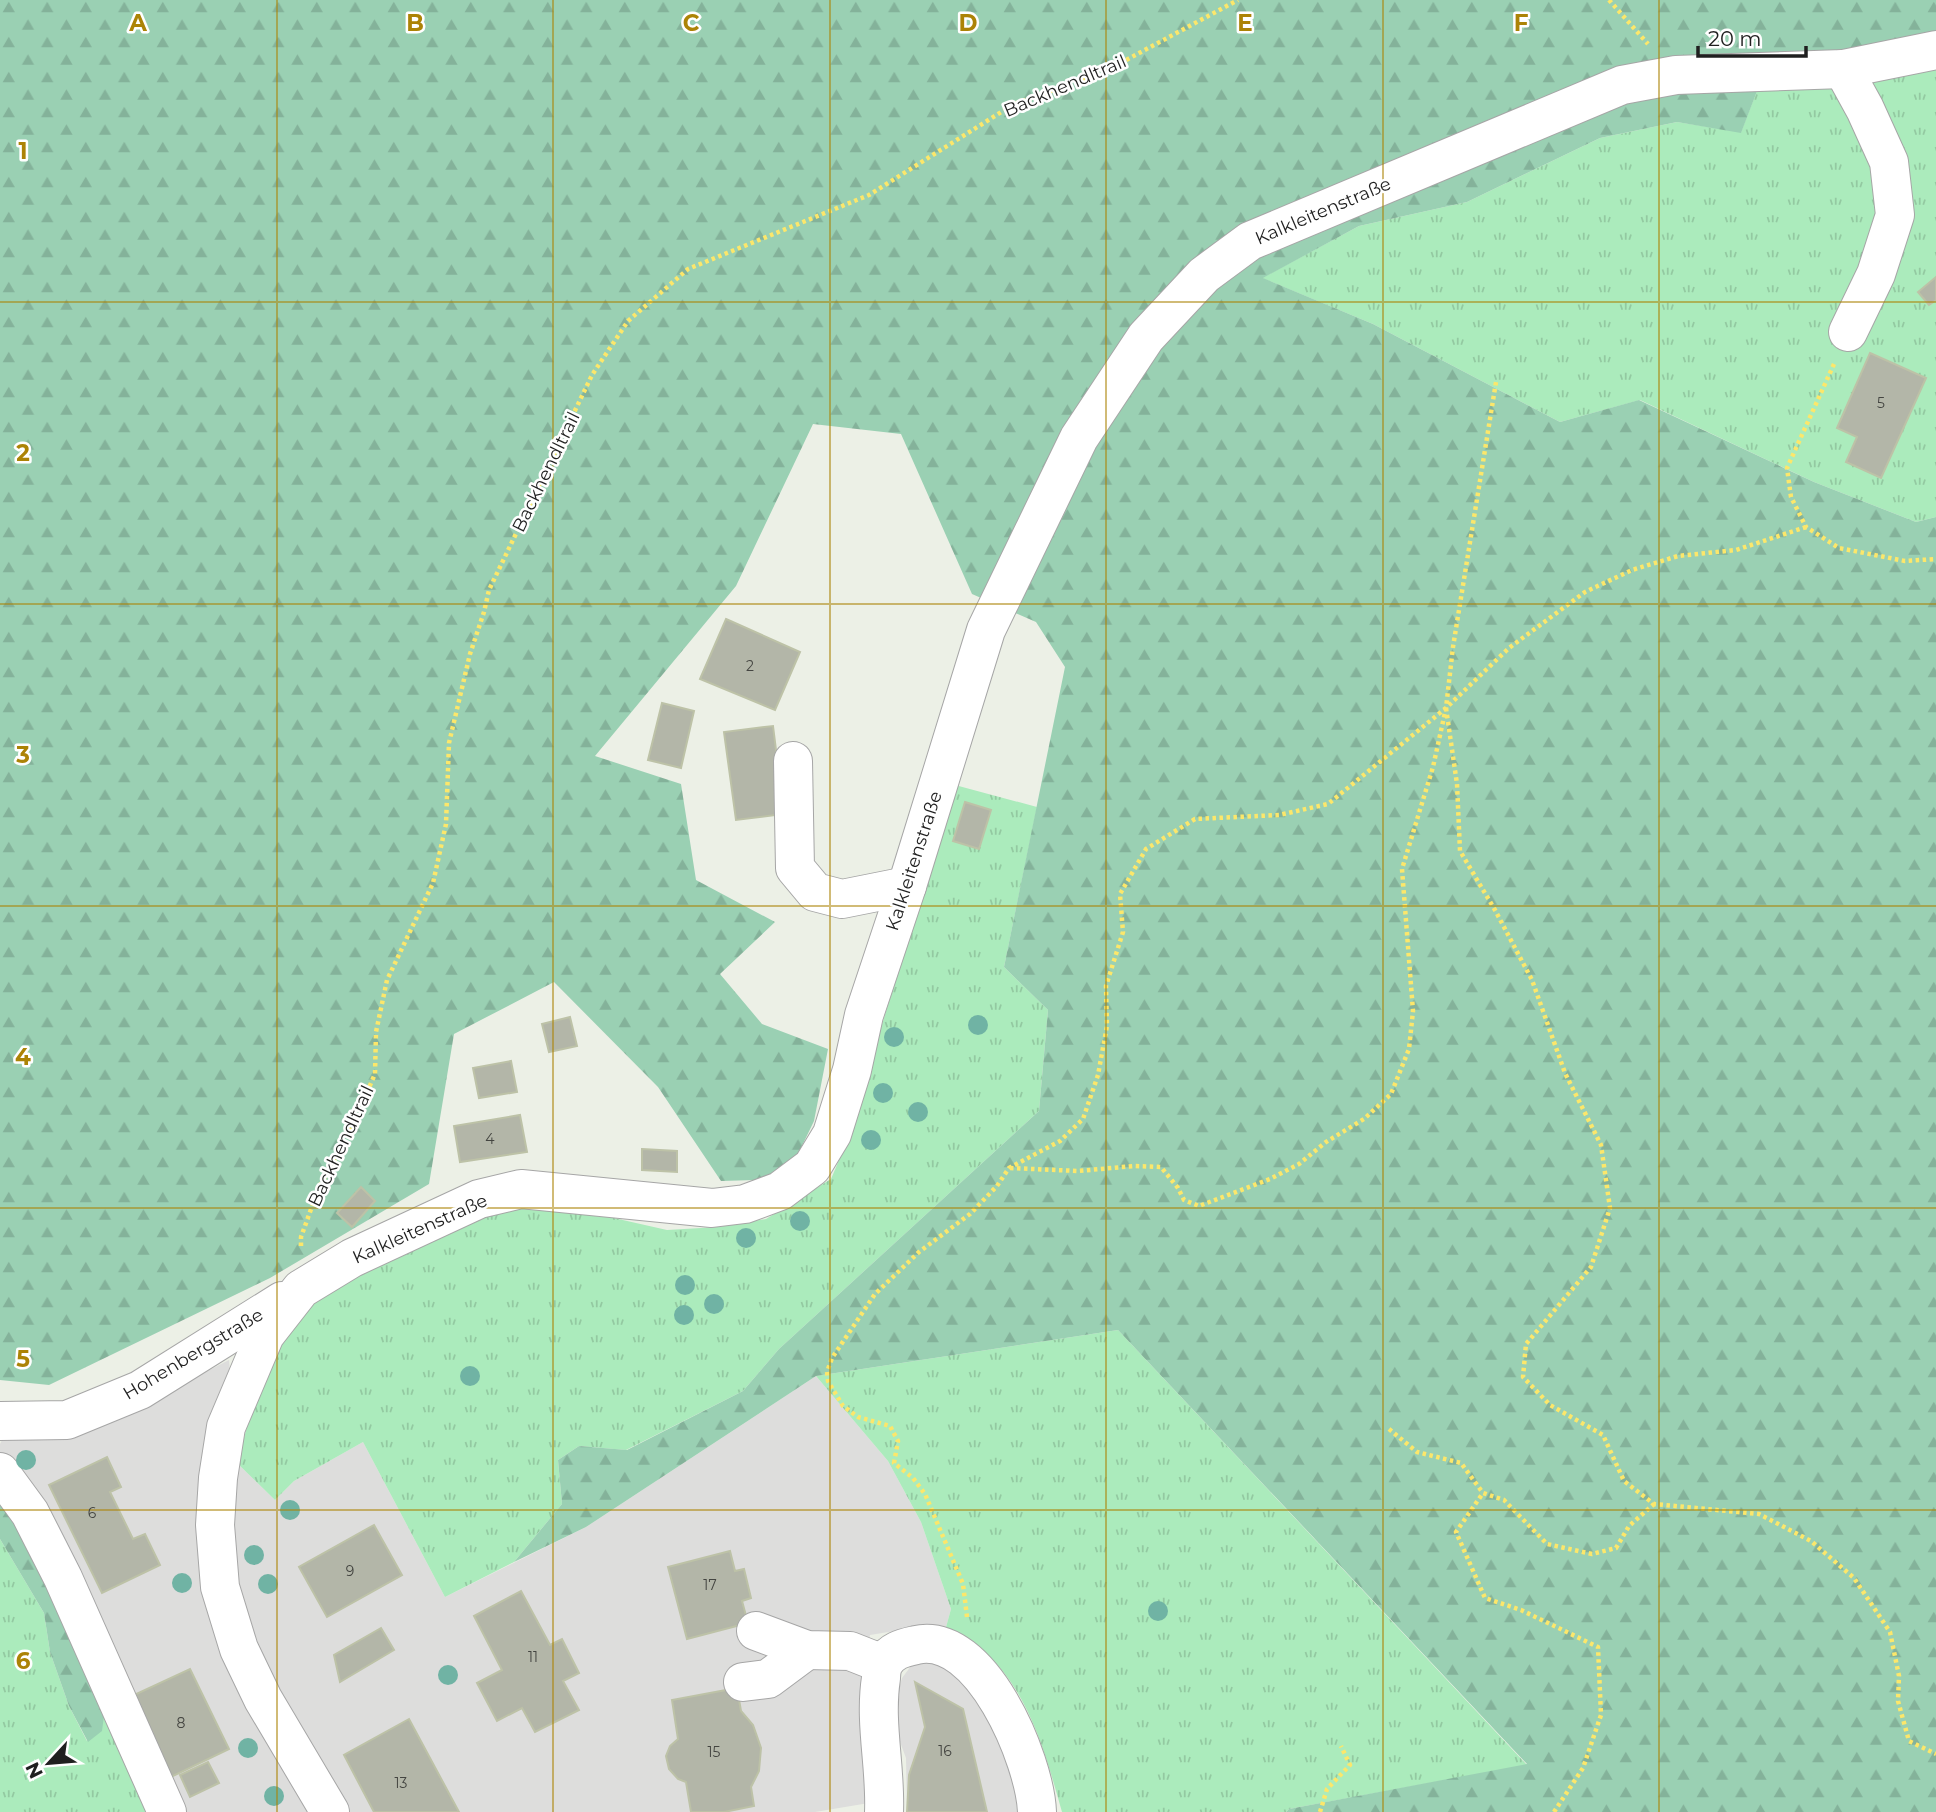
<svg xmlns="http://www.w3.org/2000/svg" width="1936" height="1812" font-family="Montserrat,sans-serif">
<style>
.residential{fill:#dddddc}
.grass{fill:url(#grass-tufts)}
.forest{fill:url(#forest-firs)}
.building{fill:#b3b6a8;stroke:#bdc2a7;stroke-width:2}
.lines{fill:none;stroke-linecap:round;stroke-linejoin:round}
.minor-casing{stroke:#a6a6a6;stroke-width:40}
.path{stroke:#fce76b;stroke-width:4.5;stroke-dasharray:3.5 3.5;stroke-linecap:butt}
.minor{stroke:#fff;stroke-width:38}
.tree{fill:#70b3a4}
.grid{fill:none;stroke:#ac8306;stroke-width:2;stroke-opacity:0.55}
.labels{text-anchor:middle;stroke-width:5;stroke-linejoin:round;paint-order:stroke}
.number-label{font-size:14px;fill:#444541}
.street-label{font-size:18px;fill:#1f1f1f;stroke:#fff}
.grid-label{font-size:23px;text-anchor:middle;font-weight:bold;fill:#ac8306;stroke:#fff;stroke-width:5;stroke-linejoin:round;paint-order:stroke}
</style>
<defs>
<pattern id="grass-tufts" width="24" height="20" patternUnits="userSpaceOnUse" patternTransform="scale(1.75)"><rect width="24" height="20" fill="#abebbc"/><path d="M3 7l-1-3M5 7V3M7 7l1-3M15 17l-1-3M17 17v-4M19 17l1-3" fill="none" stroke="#93c9a1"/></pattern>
<pattern id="forest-firs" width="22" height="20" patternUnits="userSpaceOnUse" patternTransform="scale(1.75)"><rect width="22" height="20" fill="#9ad0b3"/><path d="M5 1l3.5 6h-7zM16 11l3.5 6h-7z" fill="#84b29a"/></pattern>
</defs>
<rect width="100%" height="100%" fill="#ecf0e6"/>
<g class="residential">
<polygon points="229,1360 237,1463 275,1500 294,1481 363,1442 445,1597 586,1527 816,1376 888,1461 921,1522 951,1609 945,1631 919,1627 870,1635 861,1676 869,1803 815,1812 180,1812 0,1455 0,1444 2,1440 33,1440 75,1431 159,1396"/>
<polygon points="925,1663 940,1664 958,1673 992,1719 1016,1784 1019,1812 907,1812 906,1758 896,1731 897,1696 902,1678 911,1666"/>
</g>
<g class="grass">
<polygon points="1936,45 1936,517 1916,522 1814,482 1640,400 1560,422 1373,324 1262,278 1359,226 1467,202 1600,138 1677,122 1741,132 1769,60"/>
<polygon points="955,785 1037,807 1004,967 1048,1010 1039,1111 779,1349 743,1391 626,1450 579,1446 558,1460 562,1504 514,1562 445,1597 363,1442 294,1481 275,1500 237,1463 250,1416 269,1362 304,1309 401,1246 517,1206 605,1216 667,1230 718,1227 766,1219 831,1179 845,1146"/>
<path d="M1118,1330l409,435 -238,44 -3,3h-224c-19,-67 -42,-158 -117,-181l6,-22 -30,-87 -33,-61 -72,-85z"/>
<polygon points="0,1539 44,1613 50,1652 69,1706 87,1741 106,1701 156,1812 0,1812"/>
</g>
<g class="forest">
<polygon points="0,0 1936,0 1936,45 1769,60 1741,133 1677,122 1600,138 1467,202 1359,226 1263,278 1373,324 1560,422 1639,400 1814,482 1916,522 1936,517 1936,1812 1286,1812 1289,1809 1527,1764 1118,1330 816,1376 586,1527 514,1562 562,1504 558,1460 579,1446 627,1450 743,1391 779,1349 1039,1111 1048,1010 1004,967 1065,667 1036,622 972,594 901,434 813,424 736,586 595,756 681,784 696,880 775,922 720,974 762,1024 828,1049 814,1121 786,1179 721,1181 658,1087 554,982 454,1034 429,1184 270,1278 49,1385 0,1380"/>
<polygon points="0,1496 106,1701 102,1731 88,1742 69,1706 50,1652 44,1613 0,1539"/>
</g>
<g class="building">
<polygon points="1936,277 1936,300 1929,305 1918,292"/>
<polygon points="1870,353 1926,378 1881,478 1846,462 1857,437 1837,428"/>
<polygon points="726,619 800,652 775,710 700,679"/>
<polygon points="662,703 694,711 681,768 648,760"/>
<polygon points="773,726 784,814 736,820 724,732"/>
<polygon points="965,802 991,810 979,849 953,841"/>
<polygon points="570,1017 577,1046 549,1052 542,1024"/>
<polygon points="511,1061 517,1092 479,1098 473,1068"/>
<polygon points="520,1115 527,1152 460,1162 454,1126"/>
<polygon points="642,1149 677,1151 677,1172 642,1170"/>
<polygon points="361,1187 375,1201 352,1227 337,1213"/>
<polygon points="107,1457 121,1487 110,1492 133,1539 145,1534 160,1565 102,1593 49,1485"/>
<polygon points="374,1525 402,1575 327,1617 299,1567"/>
<polygon points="730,1551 735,1571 744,1569 751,1598 742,1601 748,1623 687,1639 668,1567"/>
<polygon points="521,1591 550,1645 562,1639 579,1673 563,1681 579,1710 535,1732 522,1708 497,1721 477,1683 502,1670 474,1616"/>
<polygon points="381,1628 394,1650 340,1682 334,1655"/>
<polygon points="190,1669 229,1749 171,1777 132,1696"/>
<polygon points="915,1682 963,1709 987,1812 907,1812 909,1775 925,1727"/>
<polygon points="737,1688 741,1711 753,1725 761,1748 759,1771 751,1787 754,1806 724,1812 691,1812 686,1782 678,1779 669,1769 666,1756 670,1746 678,1739 672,1700"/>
<polygon points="409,1719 459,1812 374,1812 344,1755"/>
<polygon points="208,1762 219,1783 190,1797 180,1775"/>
</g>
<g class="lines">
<defs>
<g id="minor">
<polyline points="1843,69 1865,109 1889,162 1895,215 1876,274 1848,332"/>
<polyline points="793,761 795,868 815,892 842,899 907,886"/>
<polyline points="0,1421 67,1420 140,1390 282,1301"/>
<polyline points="0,1472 30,1513 63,1578 167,1812"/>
<polyline points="756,1631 807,1650 850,1651 883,1664"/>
<polyline points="743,1682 768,1679 807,1650"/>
<polyline points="330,1812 263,1699 239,1649 220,1587 215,1525 218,1478 226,1427 265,1335 301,1289 352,1258 479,1199 521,1189 712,1208 745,1204 780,1191 812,1167 832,1134 852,1070 864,1015 907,886 986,630 1079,438 1146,337 1204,275 1250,241 1622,85 1676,75 1843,69 1936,50"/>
<path d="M884,1812c2,-45 -10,-89 -3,-134 0,-5 1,-11 3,-15 8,-13 19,-15 32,-18 65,-15 119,115 121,167"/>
</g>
</defs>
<use href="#minor" class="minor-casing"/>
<g class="path">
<polyline points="1609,0 1648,44"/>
<polyline points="1834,364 1787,468 1791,497 1806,527 1839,548 1905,561 1936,559"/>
<polyline points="1446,708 1457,784 1460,851 1495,910 1532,980 1565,1073 1601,1145 1610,1208 1591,1267 1526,1344 1523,1377 1550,1405 1603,1435 1624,1481 1654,1504 1759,1514 1811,1541 1854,1578 1890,1632 1899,1676 1898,1701 1909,1741 1936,1754"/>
<polyline points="1010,1168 1078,1171 1134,1166 1161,1167 1178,1188 1184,1200 1199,1206 1270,1179 1299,1164 1326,1142 1364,1119 1391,1094 1409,1049 1413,1011 1402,869 1433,767 1446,708 1453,647 1496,382"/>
<polyline points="301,1246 301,1237 319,1187 344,1144 375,1074 376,1032 387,980 433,883 446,824 449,743 470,654 484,612 489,590 592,375 628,321 688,269 869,195 1014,104 1100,74 1238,0"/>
<polyline points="1389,1429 1417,1452 1461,1463 1483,1493"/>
<polyline points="967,1617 963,1584 925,1494 913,1478 894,1463 898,1441 890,1426 858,1417 843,1406 828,1381 827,1372 832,1358 875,1294 919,1252 970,1214 997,1186 1009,1168 1060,1141 1083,1119 1098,1075 1107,1026 1106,986 1123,932 1120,894 1146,849 1195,819 1279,815 1328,804 1446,708 1509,648 1585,592 1632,570 1678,556 1736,550 1806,527"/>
<polyline points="1320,1812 1327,1789 1350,1765 1341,1746"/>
<polyline points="1554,1812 1583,1768 1601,1715 1598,1647 1521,1610 1485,1598 1456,1532 1483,1493 1504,1500 1547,1544 1592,1554 1616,1548 1629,1526 1654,1504"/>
</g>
<use href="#minor" class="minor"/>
</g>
<g class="tree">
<circle cx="978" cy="1025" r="10"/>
<circle cx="894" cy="1037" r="10"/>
<circle cx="883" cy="1093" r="10"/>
<circle cx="918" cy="1112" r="10"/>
<circle cx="871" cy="1140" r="10"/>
<circle cx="800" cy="1221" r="10"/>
<circle cx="746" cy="1238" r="10"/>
<circle cx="685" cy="1285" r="10"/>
<circle cx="714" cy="1304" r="10"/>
<circle cx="684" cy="1315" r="10"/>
<circle cx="470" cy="1376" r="10"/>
<circle cx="26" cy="1460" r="10"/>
<circle cx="290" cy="1510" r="10"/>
<circle cx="254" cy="1555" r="10"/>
<circle cx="182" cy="1583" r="10"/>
<circle cx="268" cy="1584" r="10"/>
<circle cx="1158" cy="1611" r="10"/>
<circle cx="448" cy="1675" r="10"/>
<circle cx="248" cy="1748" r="10"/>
<circle cx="274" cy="1796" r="10"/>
</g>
<path class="grid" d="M277,0v1812M553,0v1812M830,0v1812M1106,0v1812M1383,0v1812M1659,0v1812M0,302h1936M0,604h1936M0,906h1936M0,1208h1936M0,1510h1936"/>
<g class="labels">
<g class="number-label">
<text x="1881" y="408">5</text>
<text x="750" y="671">2</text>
<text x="490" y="1144">4</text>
<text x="92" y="1518">6</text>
<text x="350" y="1576">9</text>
<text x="710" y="1590">17</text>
<text x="533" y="1662">11</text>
<text x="181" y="1728">8</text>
<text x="945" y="1756">16</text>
<text x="714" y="1757">15</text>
<text x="401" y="1788">13</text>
</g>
<g class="street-label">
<text transform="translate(1065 86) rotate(-23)" y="6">Backhendltrail</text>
<text transform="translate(1323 211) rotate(-23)" y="6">Kalkleitenstraße</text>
<text transform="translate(546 472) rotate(-64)" y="6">Backhendltrail</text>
<text transform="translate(914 861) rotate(-72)" y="6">Kalkleitenstraße</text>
<text transform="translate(341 1146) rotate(-65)" y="6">Backhendltrail</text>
<text transform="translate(420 1229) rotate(-24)" y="6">Kalkleitenstraße</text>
<text transform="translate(193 1354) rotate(-31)" y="6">Hohenbergstraße</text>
</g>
</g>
<g class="grid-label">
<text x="138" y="31">A</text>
<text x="415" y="31">B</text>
<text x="691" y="31">C</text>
<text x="968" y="31">D</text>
<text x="1245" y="31">E</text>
<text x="1521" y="31">F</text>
<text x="23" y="159">1</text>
<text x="23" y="461">2</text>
<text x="23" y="763">3</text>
<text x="23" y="1065">4</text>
<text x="23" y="1367">5</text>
<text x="23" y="1669">6</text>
</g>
<g transform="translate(49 1763) rotate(244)" stroke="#ffffff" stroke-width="5" paint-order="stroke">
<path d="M0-5L12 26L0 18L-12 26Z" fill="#1f1f1f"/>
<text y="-10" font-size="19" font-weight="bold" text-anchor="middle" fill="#1f1f1f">N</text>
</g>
<path d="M1698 46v10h108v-10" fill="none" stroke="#1f1f1f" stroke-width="3.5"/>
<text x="1708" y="46" font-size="21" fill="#1f1f1f" stroke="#ffffff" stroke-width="5" paint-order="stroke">20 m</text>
</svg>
